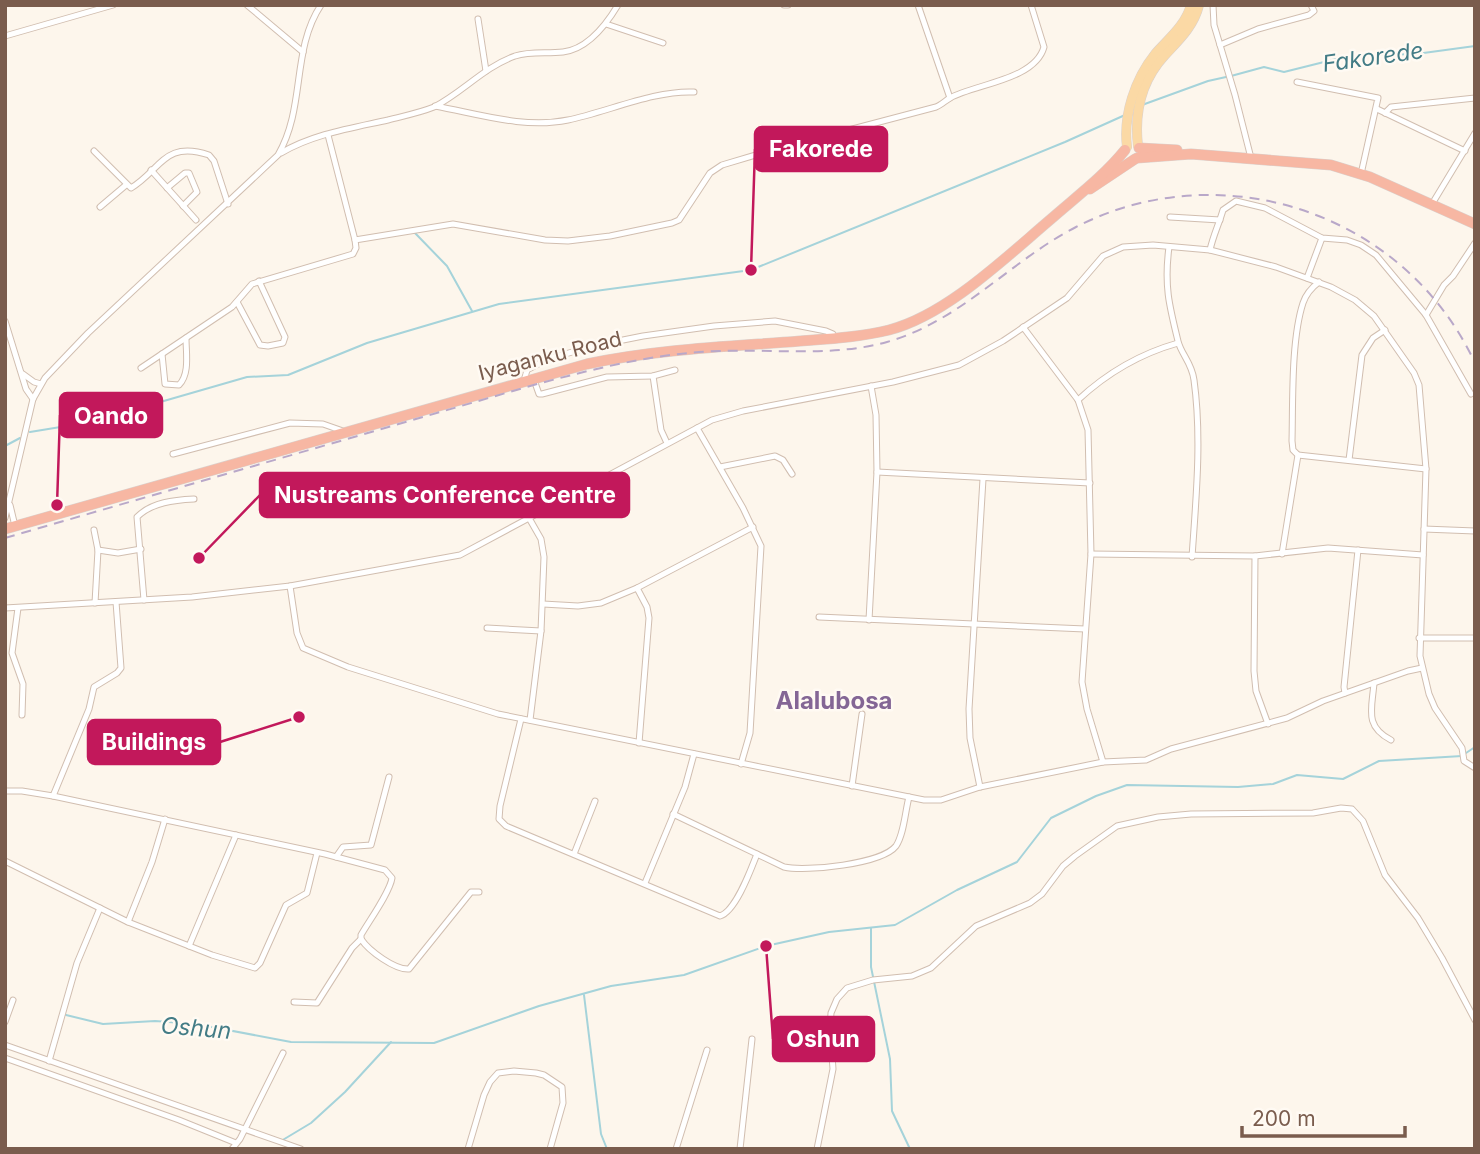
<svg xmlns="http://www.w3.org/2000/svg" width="1480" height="1154" font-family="Inter,sans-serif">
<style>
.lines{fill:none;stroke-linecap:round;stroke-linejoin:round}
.stream{stroke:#a5d3da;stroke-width:2}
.street-casing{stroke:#d1beb0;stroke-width:7}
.primary-casing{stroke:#dad1cd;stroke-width:10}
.highway-casing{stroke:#dad1cd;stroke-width:11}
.street{stroke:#fff;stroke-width:5}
.primary{stroke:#fbd9a5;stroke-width:9}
.highway{stroke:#f7b7a3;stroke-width:10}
.rail{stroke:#b9a8c9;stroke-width:2;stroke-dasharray:10 7;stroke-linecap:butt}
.labels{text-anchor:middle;stroke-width:5;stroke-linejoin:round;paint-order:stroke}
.street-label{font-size:21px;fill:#7a5c4d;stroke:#fffaf3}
.water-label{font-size:23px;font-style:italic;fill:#437c86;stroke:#fffaf3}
.quarter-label{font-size:24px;font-weight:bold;fill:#846695;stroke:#fffaf3}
.leader{fill:none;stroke:#c2185b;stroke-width:2.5}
.callout-dot{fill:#c2185b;stroke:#fffaf3;stroke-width:2.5}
.callout{fill:#c2185b;stroke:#c2185b;stroke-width:2.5}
.callout-label{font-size:23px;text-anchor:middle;font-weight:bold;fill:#fff}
</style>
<rect width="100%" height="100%" fill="#fdf6ec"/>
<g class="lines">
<g class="stream">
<polyline points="1231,76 1264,67 1284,72 1348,56 1416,54 1475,46"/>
<polyline points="1142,105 1208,81 1226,77"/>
<polyline points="414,232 447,266 472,311"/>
<polyline points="30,432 91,422 247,377 288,375 367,343 499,304 751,270 1065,142 1125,115"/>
<polyline points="5,446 20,438"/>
<polyline points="1466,753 1475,747"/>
<polyline points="871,928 871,967 890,1059 892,1111 910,1149"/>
<polyline points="584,995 601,1134 607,1149"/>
<polyline points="66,1015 103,1024 155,1021 196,1024 291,1042 434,1043 539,1006 611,986 684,975 766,946 829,932 895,925 957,890 1017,862 1051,818 1096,796 1127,785 1238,787 1273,784 1297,775 1343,779 1379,761 1462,756"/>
<polyline points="281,1141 311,1123 345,1092 391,1042"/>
</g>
<defs>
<g id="street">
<polyline points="247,5 303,52"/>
<polyline points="784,5 788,5"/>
<polyline points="918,5 950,98"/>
<polyline points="1213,5 1214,25 1235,95 1251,158"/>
<polyline points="478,19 486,71"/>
<polyline points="606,24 663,43"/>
<polyline points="5,36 113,5"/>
<polyline points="1220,45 1258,29 1309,15 1314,11 1311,5"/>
<polyline points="1297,82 1378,98 1361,174"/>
<path d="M435,106c44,8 89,23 133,14 39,-8 87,-30 126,-28"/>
<polyline points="1377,109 1465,151"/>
<polyline points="1385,113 1391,107 1475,98"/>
<path d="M94,151l37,37c30,-18 33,-48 78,-33l5,6 14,43"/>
<path d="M281,153c32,-19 71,-25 107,-33 15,-4 31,-7 46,-13 29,-15 50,-40 81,-51 16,-5 32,-2 48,-4 25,-3 43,-27 55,-47"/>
<polyline points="151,170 196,220"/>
<polyline points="167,188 185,173 189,173 197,192 183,206"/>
<polyline points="1432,204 1475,133"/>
<polyline points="100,207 126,185"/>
<polyline points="1170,217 1220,220"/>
<path d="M355,240l98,-16 92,16 23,1 42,-5 62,-13 7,-3 31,-47 12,-8 47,-14 167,-44c5,-2 9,-6 14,-9 25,-14 85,-18 94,-51l-13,-42"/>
<path d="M1169,247c-5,38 0,58 9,94 3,13 14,22 16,39 8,58 2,119 -2,177"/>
<path d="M1210,250c3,-14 9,-26 13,-40l13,-9 29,7 57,30 25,2 14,5 15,10 50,60 45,79"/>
<polyline points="1307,278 1322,238"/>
<polyline points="237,302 260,345 268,346 283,343 285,337 259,281"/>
<polyline points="1426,315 1444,285 1453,276 1475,243"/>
<polyline points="5,321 26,389 33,399"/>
<polyline points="1023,327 1078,400 1088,430 1091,554 1082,682 1087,709 1103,762"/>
<path d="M162,354l3,30 14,1c11,-11 7,-32 7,-47"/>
<polyline points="141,368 232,307 252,284 353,254 356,248 355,240 328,135"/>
<polyline points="23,374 34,382 41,384"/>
<polyline points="653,376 661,430 667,443"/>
<polyline points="534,380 539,394 542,394 607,377 653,376 675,370"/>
<polyline points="524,381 527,370 548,359 593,346 643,336 714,326 775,321 826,331 833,334 834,338"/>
<path d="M1078,400c30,-28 61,-46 100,-57"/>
<polyline points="697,428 743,508 761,546 750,733 741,764"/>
<polyline points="173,454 290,423 323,424 343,431"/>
<polyline points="1298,455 1426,469"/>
<polyline points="1349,460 1362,355 1373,338 1385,330"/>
<polyline points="720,467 775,456 783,460 792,474"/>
<polyline points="877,472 1090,483"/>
<polyline points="10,505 15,526"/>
<path d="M5,518l28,-119 12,-21 43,-45 190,-178c28,-48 13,-105 43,-150"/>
<polyline points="529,518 541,539 544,557 541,631 530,720"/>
<polyline points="1424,529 1475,531"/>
<polyline points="94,530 98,550 95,603"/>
<polyline points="98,550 118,553 141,549"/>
<polyline points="1091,554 1255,556 1328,548 1423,555"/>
<path d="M1282,554l16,-99 -5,-5 -1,-9c1,-39 -1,-101 11,-138 3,-9 8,-15 16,-21"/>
<polyline points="1255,556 1254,671 1256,691 1268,724"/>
<polyline points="290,586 297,633 303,648 348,667 498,714 924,800 941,800 980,787 1103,762 1146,760 1171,749 1287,718 1323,701 1408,671 1422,668"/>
<polyline points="637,588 647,607 649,618 639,743"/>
<path d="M144,600l-7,-83c15,-15 38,-17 57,-18"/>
<polyline points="543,604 578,606 601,603 637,588 753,527"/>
<polyline points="5,608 192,597 290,586 460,555 712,420 743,411 893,382 959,365 1003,341 1067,298 1103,256 1123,247 1153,245 1210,250 1276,267 1331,287 1355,300 1374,316 1414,373 1419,385 1426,469 1420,656 1429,694 1435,708 1462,748 1464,761 1475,768"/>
<polyline points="18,608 12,653 23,684 22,715"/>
<polyline points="819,617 1085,629"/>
<polyline points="869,620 877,472 876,415 871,386"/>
<polyline points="487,628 541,631"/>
<polyline points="1419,638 1475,638"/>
<path d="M1374,683c-2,26 -10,43 17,57"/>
<polyline points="1345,693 1344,687 1358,550"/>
<path d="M521,719l-21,87 -1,13 7,7 214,90c16,-5 31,-47 37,-62"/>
<polyline points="852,786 862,714"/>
<polyline points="980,787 970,738 969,709 983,479"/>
<path d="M5,791h17l31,5 272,58 60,16 7,8c-2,14 -23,43 -31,57v4l-9,9 -35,55 -23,-1"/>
<polyline points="53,796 89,709 94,687 117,673 121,668 116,602"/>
<path d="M673,814l111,53c22,5 98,-3 112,-21 8,-12 9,-34 13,-49"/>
<polyline points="574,854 595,801"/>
<polyline points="336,857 343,847 371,845 389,777"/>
<polyline points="5,861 128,922 212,955 255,968 260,963 286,905 307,893 317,853"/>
<polyline points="645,883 685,787 694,754"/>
<polyline points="128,922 152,862 165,819"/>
<path d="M361,939c8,12 34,31 48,30l62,-77h8"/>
<polyline points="189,946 236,835"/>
<polyline points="5,1022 13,1000"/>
<polyline points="5,1045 301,1149"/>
<polyline points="5,1058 179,1120 236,1143"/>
<polyline points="49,1061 77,963 100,908"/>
<polyline points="232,1149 240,1139 283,1053"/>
<polyline points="468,1149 484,1095 490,1082 498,1073 514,1071 536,1073 544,1075 562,1087 563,1103 550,1149"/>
<polyline points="676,1149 707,1050"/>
<polyline points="740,1149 752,1039"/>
<polyline points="817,1149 833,1069 830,1029 831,1013 837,999 847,988 873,980 912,976 931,968 976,926 1030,903 1042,894 1063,866 1075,856 1117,826 1158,817 1191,814 1313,813 1341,808 1352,809 1363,821 1385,875 1418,918 1442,958 1475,1020"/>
</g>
<g id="primary">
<path d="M1138,146c-4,-35 3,-65 27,-91 14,-15 29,-29 34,-50"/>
<path d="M1127,147c-4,-32 8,-68 28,-93 14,-16 30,-28 36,-49"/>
</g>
<g id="highway">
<polyline points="1139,148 1177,150"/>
<polyline points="1137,158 1191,154 1331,165 1370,177 1475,224"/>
<polyline points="1090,189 1135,159"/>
<path d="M5,529l582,-165c67,-14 133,-17 201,-22 34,-3 68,-4 101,-12 58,-15 117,-73 162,-111 25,-22 53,-43 74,-69"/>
</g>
</defs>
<use href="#street" class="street-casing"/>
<use href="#primary" class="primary-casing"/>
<use href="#highway" class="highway-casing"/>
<use href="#street" class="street"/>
<use href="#primary" class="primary"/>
<use href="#highway" class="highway"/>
<path class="rail" d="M5,538l532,-154c61,-16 119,-31 182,-33 56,-2 114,6 168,-9 74,-21 123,-81 189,-115 146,-75 329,-14 399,136"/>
</g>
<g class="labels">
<g class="street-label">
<text transform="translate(550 356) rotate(-14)" y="7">Iyaganku Road</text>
</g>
<g class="water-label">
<text transform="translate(1373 57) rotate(-8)" y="8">Fakorede</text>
<text transform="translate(196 1028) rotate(5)" y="8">Oshun</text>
</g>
<g class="quarter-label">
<text x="834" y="709">Alalubosa</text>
</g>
</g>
<path class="leader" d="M751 270L755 149M57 505L60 415M199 558L260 495M299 717L220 742M766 946L773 1039"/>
<g class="callout-dot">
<circle cx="751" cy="270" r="7"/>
<circle cx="57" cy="505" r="7"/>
<circle cx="199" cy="558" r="7"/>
<circle cx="299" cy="717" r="7"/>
<circle cx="766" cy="946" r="7"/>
</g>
<g class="callout">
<rect x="755" y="127" width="132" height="44" rx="7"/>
<rect x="60" y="393" width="102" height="44" rx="7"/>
<rect x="260" y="473" width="369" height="44" rx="7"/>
<rect x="88" y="720" width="132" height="44" rx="7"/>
<rect x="773" y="1017" width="101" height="44" rx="7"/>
</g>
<g class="callout-label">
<text x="821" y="157">Fakorede</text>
<text x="111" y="424">Oando</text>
<text x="445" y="503">Nustreams Conference Centre</text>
<text x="154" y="750">Buildings</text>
<text x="823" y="1047">Oshun</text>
</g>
<rect width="1480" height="1154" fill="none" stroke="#7a5c4d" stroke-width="14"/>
<path d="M1242 1126v10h163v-10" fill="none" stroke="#7a5c4d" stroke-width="3.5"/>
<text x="1252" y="1126" font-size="21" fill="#7a5c4d" stroke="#fffaf3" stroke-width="5" paint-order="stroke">200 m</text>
</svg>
